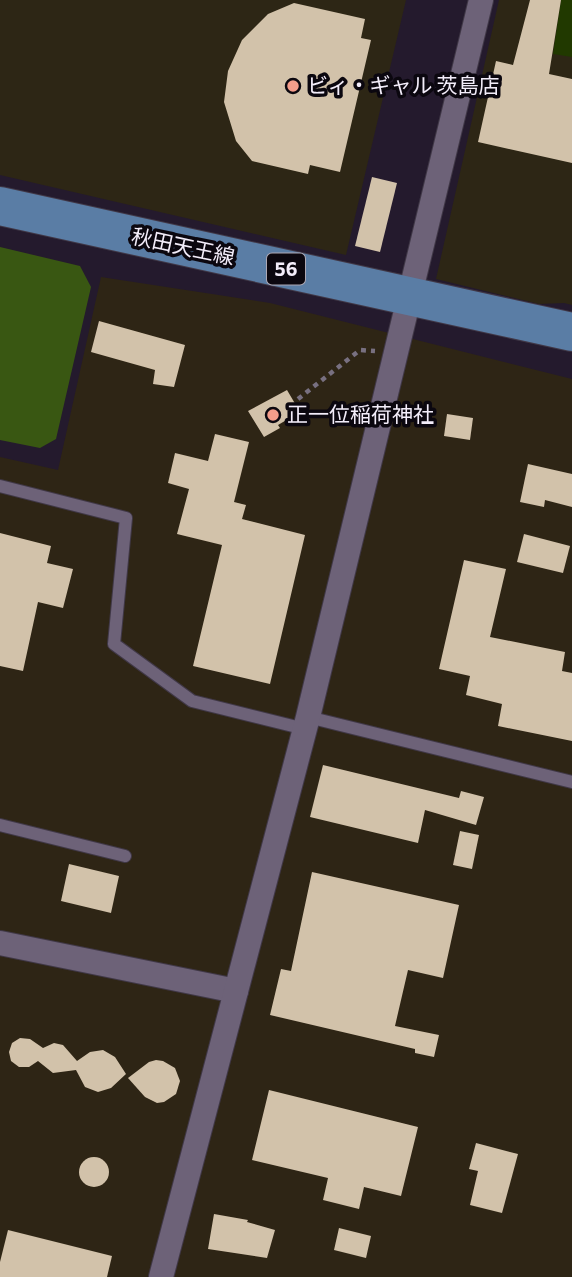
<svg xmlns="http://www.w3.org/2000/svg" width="572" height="1277" font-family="Commissioner,'Noto Sans JP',sans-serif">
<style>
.commercial{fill:#2d2615}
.industrial{fill:#2e2515}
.green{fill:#213900}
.forest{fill:#395712}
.building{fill:#d2c2aa}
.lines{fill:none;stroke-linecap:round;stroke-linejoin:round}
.service-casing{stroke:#403847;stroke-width:14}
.minor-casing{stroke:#403847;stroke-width:26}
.primary-casing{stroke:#403847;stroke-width:40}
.path{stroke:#787080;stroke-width:4.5;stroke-dasharray:5 5;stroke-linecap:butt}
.service{stroke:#6d6278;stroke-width:12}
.minor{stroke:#6d6278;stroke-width:24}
.primary{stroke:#5a7da5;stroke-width:38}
.poi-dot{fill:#f49d8b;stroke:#0b070f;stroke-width:2.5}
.labels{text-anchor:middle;stroke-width:7;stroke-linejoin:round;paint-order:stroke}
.shield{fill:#0b070f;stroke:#ada8b4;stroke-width:2}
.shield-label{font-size:19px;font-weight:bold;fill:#f3edfa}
.poi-label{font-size:21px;fill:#f3edfa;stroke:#0b070f;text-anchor:start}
.street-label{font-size:21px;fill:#f3edfa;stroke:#0b070f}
</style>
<rect width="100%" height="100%" fill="#241a2d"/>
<g class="commercial">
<polygon points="0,0 406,0 346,255 0,175"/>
<polygon points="499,0 572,0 572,305 564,303 539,304 436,279"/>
</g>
<polygon class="industrial" points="101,277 270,303 572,379 572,1277 0,1277 0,457 58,470"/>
<polygon class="green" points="561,0 572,0 572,57 553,54"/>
<polygon class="forest" points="0,247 80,266 91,287 56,439 40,448 0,440"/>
<g class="building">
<polygon points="530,0 561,0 549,74 572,79 572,163 478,142 496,61 513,65"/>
<polygon points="294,3 365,19 361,38 371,40 340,172 310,165 308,174 252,161 236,141 224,102 228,71 242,40 268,14"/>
<polygon points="372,177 397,183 380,252 355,246"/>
<polygon points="99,321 185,345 174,387 153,384 155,370 91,352"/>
<polygon points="287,390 300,412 278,425 280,428 264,437 248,411"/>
<polygon points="447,414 473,418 470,440 444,436"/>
<polygon points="215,434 249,442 234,502 246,505 242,519 305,535 270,684 193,666 222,545 177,534 189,489 168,483 175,453 208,461"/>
<polygon points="528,464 572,474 572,507 545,500 544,507 520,502"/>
<polygon points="0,533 51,546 47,563 73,569 63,608 38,602 23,671 0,666"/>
<polygon points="524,534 570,546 563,573 517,562"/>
<polygon points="464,560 506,569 490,637 565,652 562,671 572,673 572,741 498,726 502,704 466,695 470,676 439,669"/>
<polygon points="323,765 459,798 461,791 484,797 476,825 425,810 418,843 310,817"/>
<polygon points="460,831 479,835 472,869 453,865"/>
<polygon points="69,864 119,876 111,913 61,901"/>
<polygon points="312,872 459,905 443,978 408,970 395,1026 439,1035 434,1057 415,1053 415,1049 270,1015 281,969 291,971"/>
<polygon points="20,1038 30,1039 43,1048 54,1043 63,1045 77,1061 90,1052 103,1050 115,1057 126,1074 111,1088 98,1092 85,1087 76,1070 53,1073 38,1061 29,1067 19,1067 11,1061 9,1052 12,1043"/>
<polygon points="156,1060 163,1061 175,1068 180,1081 176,1094 164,1102 157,1103 145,1097 128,1078 149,1062"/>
<polygon points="269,1090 418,1127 401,1196 364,1187 359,1209 323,1200 328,1178 252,1160"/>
<polygon points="476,1143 518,1154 502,1213 470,1205 478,1171 469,1169"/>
<circle cx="94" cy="1172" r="15"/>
<polygon points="214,1214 248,1220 247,1222 275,1230 267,1258 208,1249"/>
<polygon points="339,1228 371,1236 366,1258 334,1250"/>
<polygon points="8,1230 112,1256 107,1277 0,1277 0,1262"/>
</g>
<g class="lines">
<defs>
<g id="service">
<polyline points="0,486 126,518 114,644 192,701 305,729"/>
<polyline points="308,717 572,782"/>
<polyline points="0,825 125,856"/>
</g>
<g id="minor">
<polyline points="0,943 236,991"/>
<polyline points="161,1277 308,717 481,0"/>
</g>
<polyline id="primary" points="0,206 572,332"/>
</defs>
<use href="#service" class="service-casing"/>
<use href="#minor" class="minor-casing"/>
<use href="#primary" class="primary-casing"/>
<polyline class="path" points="298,399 360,350 375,351"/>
<use href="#service" class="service"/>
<use href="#minor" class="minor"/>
<use href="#primary" class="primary"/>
</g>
<g class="poi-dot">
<circle cx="293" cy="86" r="7"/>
<circle cx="273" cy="415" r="7"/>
</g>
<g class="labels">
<rect class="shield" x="267" y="253.5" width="38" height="31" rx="5"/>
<g class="shield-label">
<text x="286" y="276">56</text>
</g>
<g class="poi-label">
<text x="307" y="93">ビィ・ギャル 茨島店</text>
<text x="287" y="422">正一位稲荷神社</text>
</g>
<g class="street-label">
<text transform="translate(183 247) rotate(12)" y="7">秋田天王線</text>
</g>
</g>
</svg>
